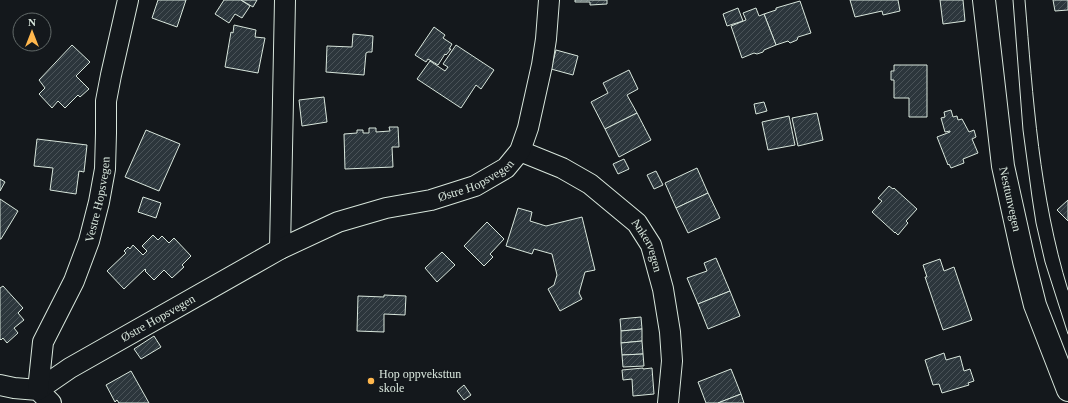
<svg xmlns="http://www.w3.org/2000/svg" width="1068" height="403" font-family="'Times New Roman',serif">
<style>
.building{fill:url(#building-hatch);stroke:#d8e6dc}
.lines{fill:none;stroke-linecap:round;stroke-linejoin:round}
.minor-casing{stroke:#d8e6dc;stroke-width:22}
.primary-casing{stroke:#d8e6dc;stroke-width:24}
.minor{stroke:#14181c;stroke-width:20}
.primary{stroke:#14181c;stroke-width:22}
.tram{stroke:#d8e6dc;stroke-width:1}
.poi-dot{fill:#ffb74d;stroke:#14181c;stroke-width:1.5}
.labels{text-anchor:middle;stroke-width:3;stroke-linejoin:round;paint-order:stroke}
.street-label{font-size:12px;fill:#d8e6dc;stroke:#14181c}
.poi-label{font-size:12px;fill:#d8e6dc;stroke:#14181c;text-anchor:start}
</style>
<defs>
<pattern id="building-hatch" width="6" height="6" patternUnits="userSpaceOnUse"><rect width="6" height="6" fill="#2c363c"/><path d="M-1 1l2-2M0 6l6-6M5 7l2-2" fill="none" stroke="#4a5358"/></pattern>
</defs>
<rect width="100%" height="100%" fill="#14181c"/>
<g class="building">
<polygon points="158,0 186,0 177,27 152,18"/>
<polygon points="224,0 241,0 250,6 242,18 235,14 229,23 215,14"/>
<polygon points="241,0 257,0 253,7"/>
<polygon points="575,0 607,0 607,4 590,5 590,2 575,2"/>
<polygon points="850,0 898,0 900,11 883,15 882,11 855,17"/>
<polygon points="940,0 963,0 965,21 943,24"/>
<polygon points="1053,0 1068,0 1068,10 1055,11"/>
<polygon points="800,1 811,33 798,37 797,40 790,43 788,41 776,45 764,14 776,10 776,8"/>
<polygon points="738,8 743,21 727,26 723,14"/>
<polygon points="756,8 759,16 764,14 776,45 764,50 763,52 757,54 754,53 742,58 731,26 746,20 743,13"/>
<polygon points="234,25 256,30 255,37 265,38 258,73 225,67 231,32 233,33"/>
<polygon points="434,27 445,35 443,38 452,44 449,49 451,49 446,55 445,54 438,65 428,59 426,62 415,55"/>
<polygon points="353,34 373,36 372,52 368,52 366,53 364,75 326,72 327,46 352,47"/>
<polygon points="72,45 90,62 76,76 89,89 80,97 78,95 65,108 58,101 52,108 39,94 45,88 39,80"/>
<polygon points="456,45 494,70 481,89 476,85 461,108 417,79 430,61 445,71 448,67 443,64"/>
<polygon points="556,50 578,56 573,75 551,69"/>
<polygon points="894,65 927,65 927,117 909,117 909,98 894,98 894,80 891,80 891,71 894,71"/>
<polygon points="629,70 638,89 627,95 637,113 605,129 591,102 608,93 603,83"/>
<polygon points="324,97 327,122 302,126 299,100"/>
<polygon points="764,102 767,111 756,114 754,104"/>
<polygon points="951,110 953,117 957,116 958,120 962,119 969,132 974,130 976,137 972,139 978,153 963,159 964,163 951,168 949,164 948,165 937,137 950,132 950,131 945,132 941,118 945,117 944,112"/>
<polygon points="637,113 651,140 619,157 605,129"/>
<polygon points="817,113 823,140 798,146 792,118"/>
<polygon points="789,116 795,145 768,150 762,122"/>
<polygon points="389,127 398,127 399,147 392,147 393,167 345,169 344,134 357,133 357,130 363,130 363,133 369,133 369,128 376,128 376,132 390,131"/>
<polygon points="146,130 180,144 159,191 125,177"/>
<polygon points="37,139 87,145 84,172 79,171 76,194 50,190 53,168 34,166"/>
<polygon points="624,159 629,169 618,174 613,164"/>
<polygon points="697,168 708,193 676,208 665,183"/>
<polygon points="656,171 663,185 654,189 647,175"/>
<polygon points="0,179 5,182 0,191"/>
<polygon points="889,186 893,189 894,188 917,209 906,221 908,223 898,235 895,232 895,233 872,212 882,201 878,198"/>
<polygon points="708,193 720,218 688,233 676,208"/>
<polygon points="143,197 161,203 156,218 138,212"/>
<polygon points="0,199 18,211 1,239 0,239"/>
<polygon points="1068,200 1068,221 1057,210"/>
<polygon points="518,208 532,212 530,221 546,226 582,217 595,270 585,272 579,293 582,299 560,311 548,289 554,285 557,275 552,254 534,249 532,254 506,246"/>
<polygon points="487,222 504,239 490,254 493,257 484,266 464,246"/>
<polygon points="153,235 158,240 162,236 169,243 174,238 191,256 182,265 184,267 172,278 164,270 154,280 145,271 146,270 145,269 124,289 107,271 126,253 124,251 128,247 130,249 133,245 143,255 147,251 142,246"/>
<polygon points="442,252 455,265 437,282 425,268"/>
<polygon points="716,258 730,291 698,304 687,278 707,271 704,263"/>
<polygon points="940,259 944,271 954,267 972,320 943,330 925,277 927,277 923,265"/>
<polygon points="3,286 23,308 18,313 24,320 14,328 18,333 7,343 3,338 1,340 0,339 0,288"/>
<polygon points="730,291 740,316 708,329 698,304"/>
<polygon points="384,295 406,296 405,315 384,314 384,332 357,331 358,296 384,297"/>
<polygon points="641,317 642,329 621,331 620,319"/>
<polygon points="642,329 642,341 621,343 621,331"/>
<polygon points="154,336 161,347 141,359 134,349"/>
<polygon points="642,341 643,354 622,355 621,343"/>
<polygon points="944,353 946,360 960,356 964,371 970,369 974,381 968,383 969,385 942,393 939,384 933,385 925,360"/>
<polygon points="643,354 644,366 623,367 622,355"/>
<polygon points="643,368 643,369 652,368 654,394 633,396 632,379 623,380 622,370"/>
<polygon points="731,369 741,394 718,403 706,403 698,382"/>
<polygon points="131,371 149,403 119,403 117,400 115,402 106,385"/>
<polygon points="464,385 471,395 464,400 457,391"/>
<polygon points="741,394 744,403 718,403"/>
</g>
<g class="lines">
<defs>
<g id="minor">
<path id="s1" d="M520,151l42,17 28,16 47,39 14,22 12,44 7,43 2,29 -4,42"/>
<polyline points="280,249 285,0"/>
<polyline points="0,385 14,388 38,390 51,403"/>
<path id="s2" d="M38,390l32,-22 210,-119 58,-27 48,-14 45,-8 44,-14 31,-18 14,-17 8,-23 14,-63 4,-26 3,-39"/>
<path id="s3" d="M38,390l5,-48 31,-61 15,-40 10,-39 6,-33 1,-36v-32l5,-26 17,-75"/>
</g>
<g id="primary">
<path id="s4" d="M984,0l19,166 21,95 11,44 33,85"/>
</g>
</defs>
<use href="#minor" class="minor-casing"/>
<use href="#primary" class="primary-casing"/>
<use href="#minor" class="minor"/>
<use href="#primary" class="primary"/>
<g class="tram">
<polyline points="1013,0 1023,130 1032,197 1036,223 1045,262 1068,334"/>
<path d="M1025,0c8,98 14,196 43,290"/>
</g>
</g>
<circle class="poi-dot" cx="371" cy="381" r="4"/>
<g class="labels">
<g class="street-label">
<text dy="4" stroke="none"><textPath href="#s2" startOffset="489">Østre Hopsvegen</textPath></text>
<text dy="4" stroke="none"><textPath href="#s3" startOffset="202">Vestre Hopsvegen</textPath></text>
<text dy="4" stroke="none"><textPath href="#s4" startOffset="201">Nesttunvegen</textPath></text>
<text dy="4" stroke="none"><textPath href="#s1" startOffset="163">Ankervegen</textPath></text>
<text dy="4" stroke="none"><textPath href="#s2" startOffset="140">Østre Hopsvegen</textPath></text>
</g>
<g class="poi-label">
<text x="379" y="378">Hop oppveksttun<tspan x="379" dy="14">skole</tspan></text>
</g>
</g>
<g transform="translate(32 32)"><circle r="19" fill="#14181c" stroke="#626a69"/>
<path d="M0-3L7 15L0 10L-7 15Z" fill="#ffb74d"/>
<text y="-6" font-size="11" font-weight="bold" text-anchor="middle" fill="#d8e6dc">N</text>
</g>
</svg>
